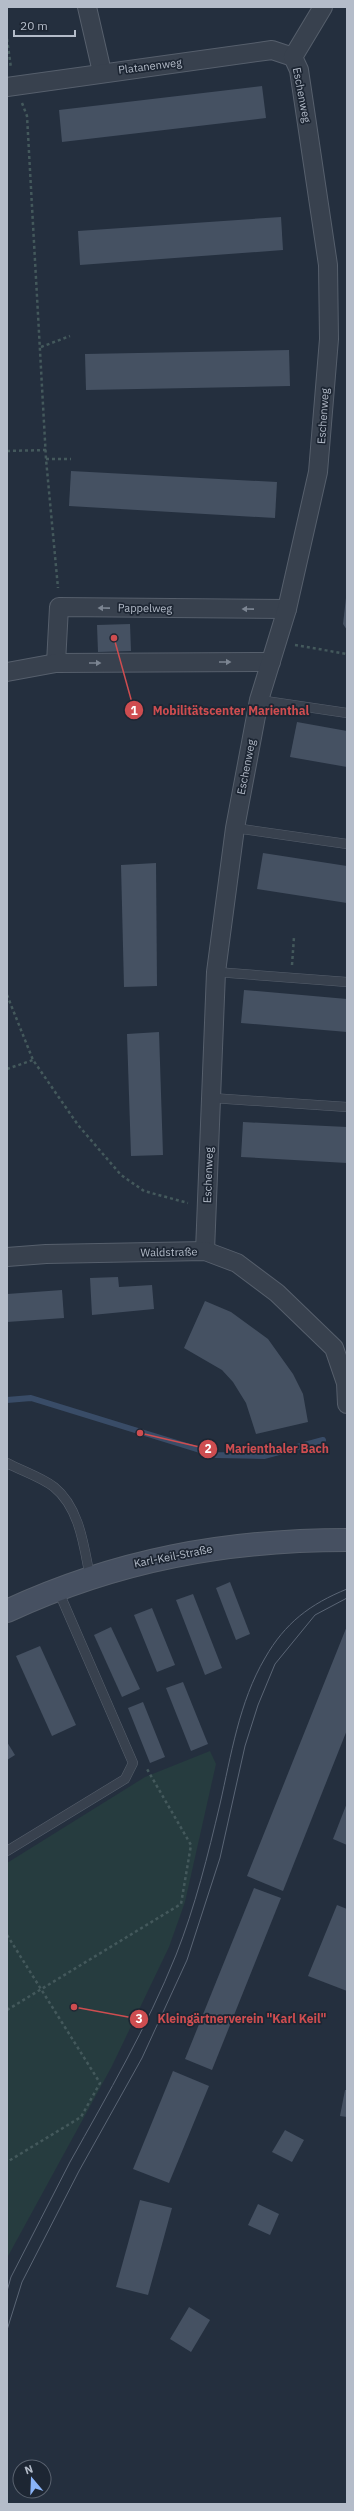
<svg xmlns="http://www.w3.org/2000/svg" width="354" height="2511" font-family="'IBM Plex Sans',sans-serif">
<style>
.green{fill:#263c3f}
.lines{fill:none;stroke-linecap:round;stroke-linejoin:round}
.stream{stroke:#394c67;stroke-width:6}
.building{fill:#455162}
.service-casing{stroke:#565f6c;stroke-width:10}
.minor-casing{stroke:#565f6c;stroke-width:20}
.secondary-casing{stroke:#565f6c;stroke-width:24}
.path{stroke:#44595c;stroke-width:2.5;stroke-dasharray:3 3;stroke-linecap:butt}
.service{stroke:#38414e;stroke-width:9}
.minor{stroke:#38414e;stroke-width:18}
.secondary{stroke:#465061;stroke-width:22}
.tram{stroke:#5a6575;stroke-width:1}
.oneway{fill:#7c8592}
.labels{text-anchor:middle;stroke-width:3.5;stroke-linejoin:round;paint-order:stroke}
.street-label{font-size:11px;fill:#b4bcc9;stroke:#1d2633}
.leader{fill:none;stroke:#ce4d50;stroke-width:1.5}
.callout-dot{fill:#ce4d50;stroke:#1d2633;stroke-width:1.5}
.mark-label{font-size:12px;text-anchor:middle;font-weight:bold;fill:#fff}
.callout-label{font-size:12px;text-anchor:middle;font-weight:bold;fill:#ce4d50;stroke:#1d2633;stroke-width:3.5;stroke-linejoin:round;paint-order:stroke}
</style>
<rect width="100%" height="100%" fill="#242f3e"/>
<polygon class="green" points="210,1751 216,1764 185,1902 169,1947 112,2066 7,2258 7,1863 145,1777"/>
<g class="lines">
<polyline class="stream" points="7,1400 31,1398 216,1455 264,1456 323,1440"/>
</g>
<g class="building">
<polygon points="262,86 266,118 62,142 59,110"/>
<polygon points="281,217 283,250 80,265 78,231"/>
<polygon points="289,350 290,386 86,390 85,354"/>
<polygon points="71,471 277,482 275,518 69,506"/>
<polygon points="346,598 347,598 347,630 343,624"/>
<polygon points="130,624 131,651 98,652 97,625"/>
<polygon points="297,722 347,731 347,767 290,757"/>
<polygon points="263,853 347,866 347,903 257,889"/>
<polygon points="156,863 157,986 124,987 121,865"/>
<polygon points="244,990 347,999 347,1032 241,1023"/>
<polygon points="159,1032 163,1155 131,1156 127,1034"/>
<polygon points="243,1122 347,1127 347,1163 241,1157"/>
<polygon points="118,1277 119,1287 152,1285 154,1309 92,1315 90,1278"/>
<polygon points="62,1290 64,1318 7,1322 7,1294"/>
<polygon points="205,1301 231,1312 268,1339 293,1374 303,1394 308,1422 256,1434 246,1403 233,1382 222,1370 184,1348"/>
<polygon points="230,1582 250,1634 236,1640 216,1588"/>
<polygon points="193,1594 222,1668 205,1675 176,1600"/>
<polygon points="152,1608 175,1665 157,1672 134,1615"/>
<polygon points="347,1626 347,1730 283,1891 247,1876"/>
<polygon points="111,1627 140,1689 122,1697 94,1635"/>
<polygon points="40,1646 76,1725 52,1736 16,1656"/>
<polygon points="183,1682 208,1744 191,1751 166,1688"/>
<polygon points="143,1702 165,1757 150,1763 128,1708"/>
<polygon points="7,1742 15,1755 7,1760"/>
<polygon points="347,1803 347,1845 333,1839"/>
<polygon points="254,1888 281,1898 212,2070 185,2059"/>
<polygon points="337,1905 347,1909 347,1991 308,1976"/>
<polygon points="173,2071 209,2086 169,2183 133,2169"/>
<polygon points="345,2090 347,2090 347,2117 340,2116"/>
<polygon points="285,2130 304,2140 292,2162 272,2152"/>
<polygon points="140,2200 172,2208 148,2295 116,2287"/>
<polygon points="258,2204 279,2214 270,2235 248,2225"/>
<polygon points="189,2307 210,2320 191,2352 170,2339"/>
</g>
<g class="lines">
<defs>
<g id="service">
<polyline points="259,700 347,713"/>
<polyline points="235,828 347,844"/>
<polyline points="216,972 347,982"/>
<polyline points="212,1098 347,1107"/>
<path d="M7,1463c15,8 34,14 47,24 26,21 30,60 36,90"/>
<polyline points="7,1851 125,1779 133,1763 58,1590"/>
</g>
<g id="minor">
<polyline points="87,7 102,72"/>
<polyline points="7,87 272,50 293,57"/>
<polyline points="56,663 59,607 287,609"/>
<polyline points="7,672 56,663 271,662"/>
<polyline points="205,1251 216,972 235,828 259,700 287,609 318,472 329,339 328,265 299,70 293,57 323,7"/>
<polyline points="7,1257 46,1254 205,1251 237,1263 277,1293 334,1348 346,1383 347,1404"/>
</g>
<path id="secondary" d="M7,1611c110,-51 219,-71 340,-71"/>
</defs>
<use href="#service" class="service-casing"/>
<use href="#minor" class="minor-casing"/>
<use href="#secondary" class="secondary-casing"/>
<g class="path">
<polyline points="7,39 11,68"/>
<polyline points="22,103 27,116 46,459 58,588"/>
<polyline points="41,347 70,336"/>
<polyline points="7,451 46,450"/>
<polyline points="46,459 71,459"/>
<polyline points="295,645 347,654"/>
<polyline points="292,965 294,937"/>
<polyline points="7,995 33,1060 78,1125 121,1175 144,1191 188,1203"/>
<polyline points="7,1069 33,1060"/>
<polyline points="7,1935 100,2083 81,2117 7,2162"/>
<polyline points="7,2010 181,1904 191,1845 147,1769"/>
</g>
<use href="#service" class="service"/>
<use href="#minor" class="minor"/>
<use href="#secondary" class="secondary"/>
<g class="tram">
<path d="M7,2291l4,-14c20,-38 39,-77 59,-115 38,-68 77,-135 106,-207 19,-48 32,-100 44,-151 11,-48 19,-102 45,-146 20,-35 45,-54 82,-69"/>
<polyline points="7,2330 22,2282 79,2171 142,2058 187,1960 220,1858 245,1746 258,1705 275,1664 315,1615 347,1598"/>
</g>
</g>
<defs><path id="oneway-solid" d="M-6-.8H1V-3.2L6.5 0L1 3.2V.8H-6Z"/></defs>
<g class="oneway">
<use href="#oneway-solid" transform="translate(104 608) rotate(-179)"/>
<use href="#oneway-solid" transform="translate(248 609) rotate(-179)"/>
<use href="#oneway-solid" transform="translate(225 662)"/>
<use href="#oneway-solid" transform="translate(95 663)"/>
</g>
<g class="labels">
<g class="street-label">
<text transform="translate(150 66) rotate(-7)" y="4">Platanenweg</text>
<text transform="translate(302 95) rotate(79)" y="4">Eschenweg</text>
<text transform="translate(323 416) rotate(-86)" y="4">Eschenweg</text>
<text transform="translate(145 608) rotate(1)" y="4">Pappelweg</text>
<text transform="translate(246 767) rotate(-79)" y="4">Eschenweg</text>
<text transform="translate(208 1175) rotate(-88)" y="4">Eschenweg</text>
<text transform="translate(169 1252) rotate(-1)" y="4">Waldstraße</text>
<text transform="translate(173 1556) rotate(-11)" y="4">Karl-Keil-Straße</text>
</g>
</g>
<path class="leader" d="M114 638L134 710M140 1433L208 1449M74 2007L139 2019"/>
<g class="callout-dot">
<circle cx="114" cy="638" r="4"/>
<circle cx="140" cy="1433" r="4"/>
<circle cx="74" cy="2007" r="4"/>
<circle cx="134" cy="710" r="10"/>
<circle cx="208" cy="1449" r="10"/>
<circle cx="139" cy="2019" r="10"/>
</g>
<g class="mark-label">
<text x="134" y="715">1</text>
<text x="208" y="1453">2</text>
<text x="139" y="2023">3</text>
</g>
<g class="callout-label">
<text x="231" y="715">Mobilitätscenter Marienthal</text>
<text x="277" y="1453">Marienthaler Bach</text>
<text x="242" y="2023">Kleingärtnerverein "Karl Keil"</text>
</g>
<rect width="354" height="2511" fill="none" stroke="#b4bcc9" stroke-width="16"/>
<g transform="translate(32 2479) rotate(341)"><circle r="19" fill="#1d2633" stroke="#59626f"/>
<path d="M0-3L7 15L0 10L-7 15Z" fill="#8ab4f8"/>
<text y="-6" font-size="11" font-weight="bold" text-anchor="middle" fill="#b4bcc9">N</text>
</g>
<path d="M14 30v6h61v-6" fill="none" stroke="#b4bcc9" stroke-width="2"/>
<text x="20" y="30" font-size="12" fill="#b4bcc9" stroke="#1d2633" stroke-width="3" paint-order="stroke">20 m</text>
</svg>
